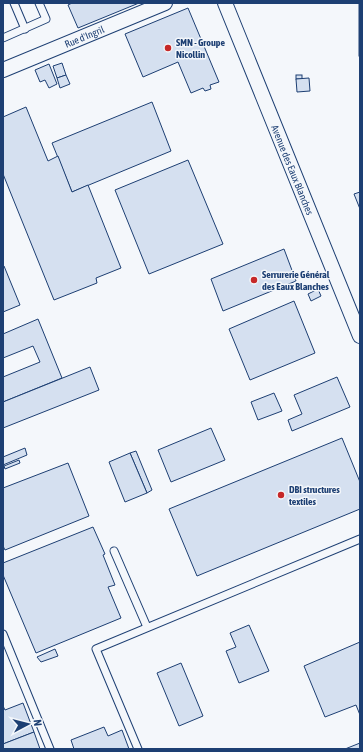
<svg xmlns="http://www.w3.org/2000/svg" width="363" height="752" font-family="'Asap Condensed',sans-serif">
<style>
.building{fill:#d5e0f0;stroke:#1d3f73}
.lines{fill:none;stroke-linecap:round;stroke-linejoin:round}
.service-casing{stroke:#1d3f73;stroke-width:9}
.minor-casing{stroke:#1d3f73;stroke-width:16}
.service{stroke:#f4f7fb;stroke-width:7}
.minor{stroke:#f4f7fb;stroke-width:14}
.poi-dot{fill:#c62828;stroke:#f4f7fb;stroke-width:1.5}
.labels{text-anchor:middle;stroke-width:3;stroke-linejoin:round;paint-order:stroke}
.street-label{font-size:10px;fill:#1d3f73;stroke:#f4f7fb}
.poi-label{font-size:10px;font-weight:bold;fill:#1d3f73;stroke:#f4f7fb;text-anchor:start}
</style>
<rect width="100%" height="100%" fill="#f4f7fb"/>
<g class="building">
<polygon points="72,3 139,3 78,28 68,5"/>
<rect x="359" y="3" width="1" height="53"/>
<polygon points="188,8 219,82 210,85 211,89 205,91 203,88 191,93 178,62 143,77 125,34"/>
<polygon points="62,63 66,75 57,78 53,66"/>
<polygon points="49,64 57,84 49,88 45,80 40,82 35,70"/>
<polygon points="66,75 70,84 60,88 57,78"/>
<rect x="296" y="75" width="6" height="4"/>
<polygon points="309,78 310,91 297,92 296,79"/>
<polygon points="152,102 171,151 72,192 52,143"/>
<polygon points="26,107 48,161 58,156 72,192 88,185 121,268 96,278 97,283 54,300 3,174 3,117"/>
<polygon points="188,160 223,244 149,274 115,190"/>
<polygon points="360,192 360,209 354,194"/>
<polygon points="284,249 296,281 223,311 211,279"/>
<polygon points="4,266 20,305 3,312 3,267"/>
<polygon points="318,289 321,296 311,301 308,294"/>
<polygon points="294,301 315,353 250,380 229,329"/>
<polygon points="38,319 62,378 3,402 3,377 40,362 33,346 3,358 3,334"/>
<polygon points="90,367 99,390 3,428 3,402"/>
<polygon points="337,377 350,407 292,431 288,420 302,414 294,395"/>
<polygon points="274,393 282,411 258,420 251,402"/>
<polygon points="211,428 225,460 171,482 158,450"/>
<polygon points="342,438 360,482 360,509 197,576 169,509"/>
<polygon points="25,448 27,455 3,465 3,457"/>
<polygon points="136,451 152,490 147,493 130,453"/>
<polygon points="130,453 147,493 125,502 109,462"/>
<polygon points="19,460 20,463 5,469 4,466"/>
<polygon points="68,463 89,516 5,550 3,546 3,488"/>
<polygon points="93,527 105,554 103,555 115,585 108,587 121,618 36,653 3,575 3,563"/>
<polygon points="249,625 269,671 239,683 226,651 236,647 230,633"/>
<polygon points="360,642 360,715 356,705 325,717 304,666"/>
<polygon points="55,649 58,656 41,662 37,657"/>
<polygon points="181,663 203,716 179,726 157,673"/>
<polygon points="23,703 34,732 3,744 3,706 5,710"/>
<polygon points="104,727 108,736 122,730 129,749 74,749 71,740"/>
<polygon points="34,732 40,749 3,749 3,744"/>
<polygon points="360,743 360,749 345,749"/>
</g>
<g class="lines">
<defs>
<g id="service">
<polyline points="14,3 25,29"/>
<polyline points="3,38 46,19 39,3"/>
<polyline points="114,551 147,627"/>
<polyline points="3,634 50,749"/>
<polyline points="138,749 96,649 360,539"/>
</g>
<g id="minor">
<path id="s1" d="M225,3l135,333"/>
<path id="s2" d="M3,70l162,-67"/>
</g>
</defs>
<use href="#service" class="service-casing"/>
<use href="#minor" class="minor-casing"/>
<use href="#service" class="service"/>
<use href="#minor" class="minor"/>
</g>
<g class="poi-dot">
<circle cx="168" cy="48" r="4"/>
<circle cx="254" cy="280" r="4"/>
<circle cx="281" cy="495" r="4"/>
</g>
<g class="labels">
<g class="street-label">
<text dy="4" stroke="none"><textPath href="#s2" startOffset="88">Rue d'Ingril</textPath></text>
<text dy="4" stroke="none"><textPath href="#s1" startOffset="180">Avenue des Eaux Blanches</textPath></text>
</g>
<g class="poi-label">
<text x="176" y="46">SMN - Groupe<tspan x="176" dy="12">Nicollin</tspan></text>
<text x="262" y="278">Serrurerie Général<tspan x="262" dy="12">des Eaux Blanches</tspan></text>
<text x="289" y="493">DBI structures<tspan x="289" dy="12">textiles</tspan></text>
</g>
</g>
<rect width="363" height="752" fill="none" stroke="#1d3f73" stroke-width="8"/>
<g transform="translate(28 724) rotate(83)" stroke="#f4f7fb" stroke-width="3" paint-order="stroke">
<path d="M0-3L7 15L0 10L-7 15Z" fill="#1d3f73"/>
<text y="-6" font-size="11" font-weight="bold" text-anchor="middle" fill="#1d3f73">N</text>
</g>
</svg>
